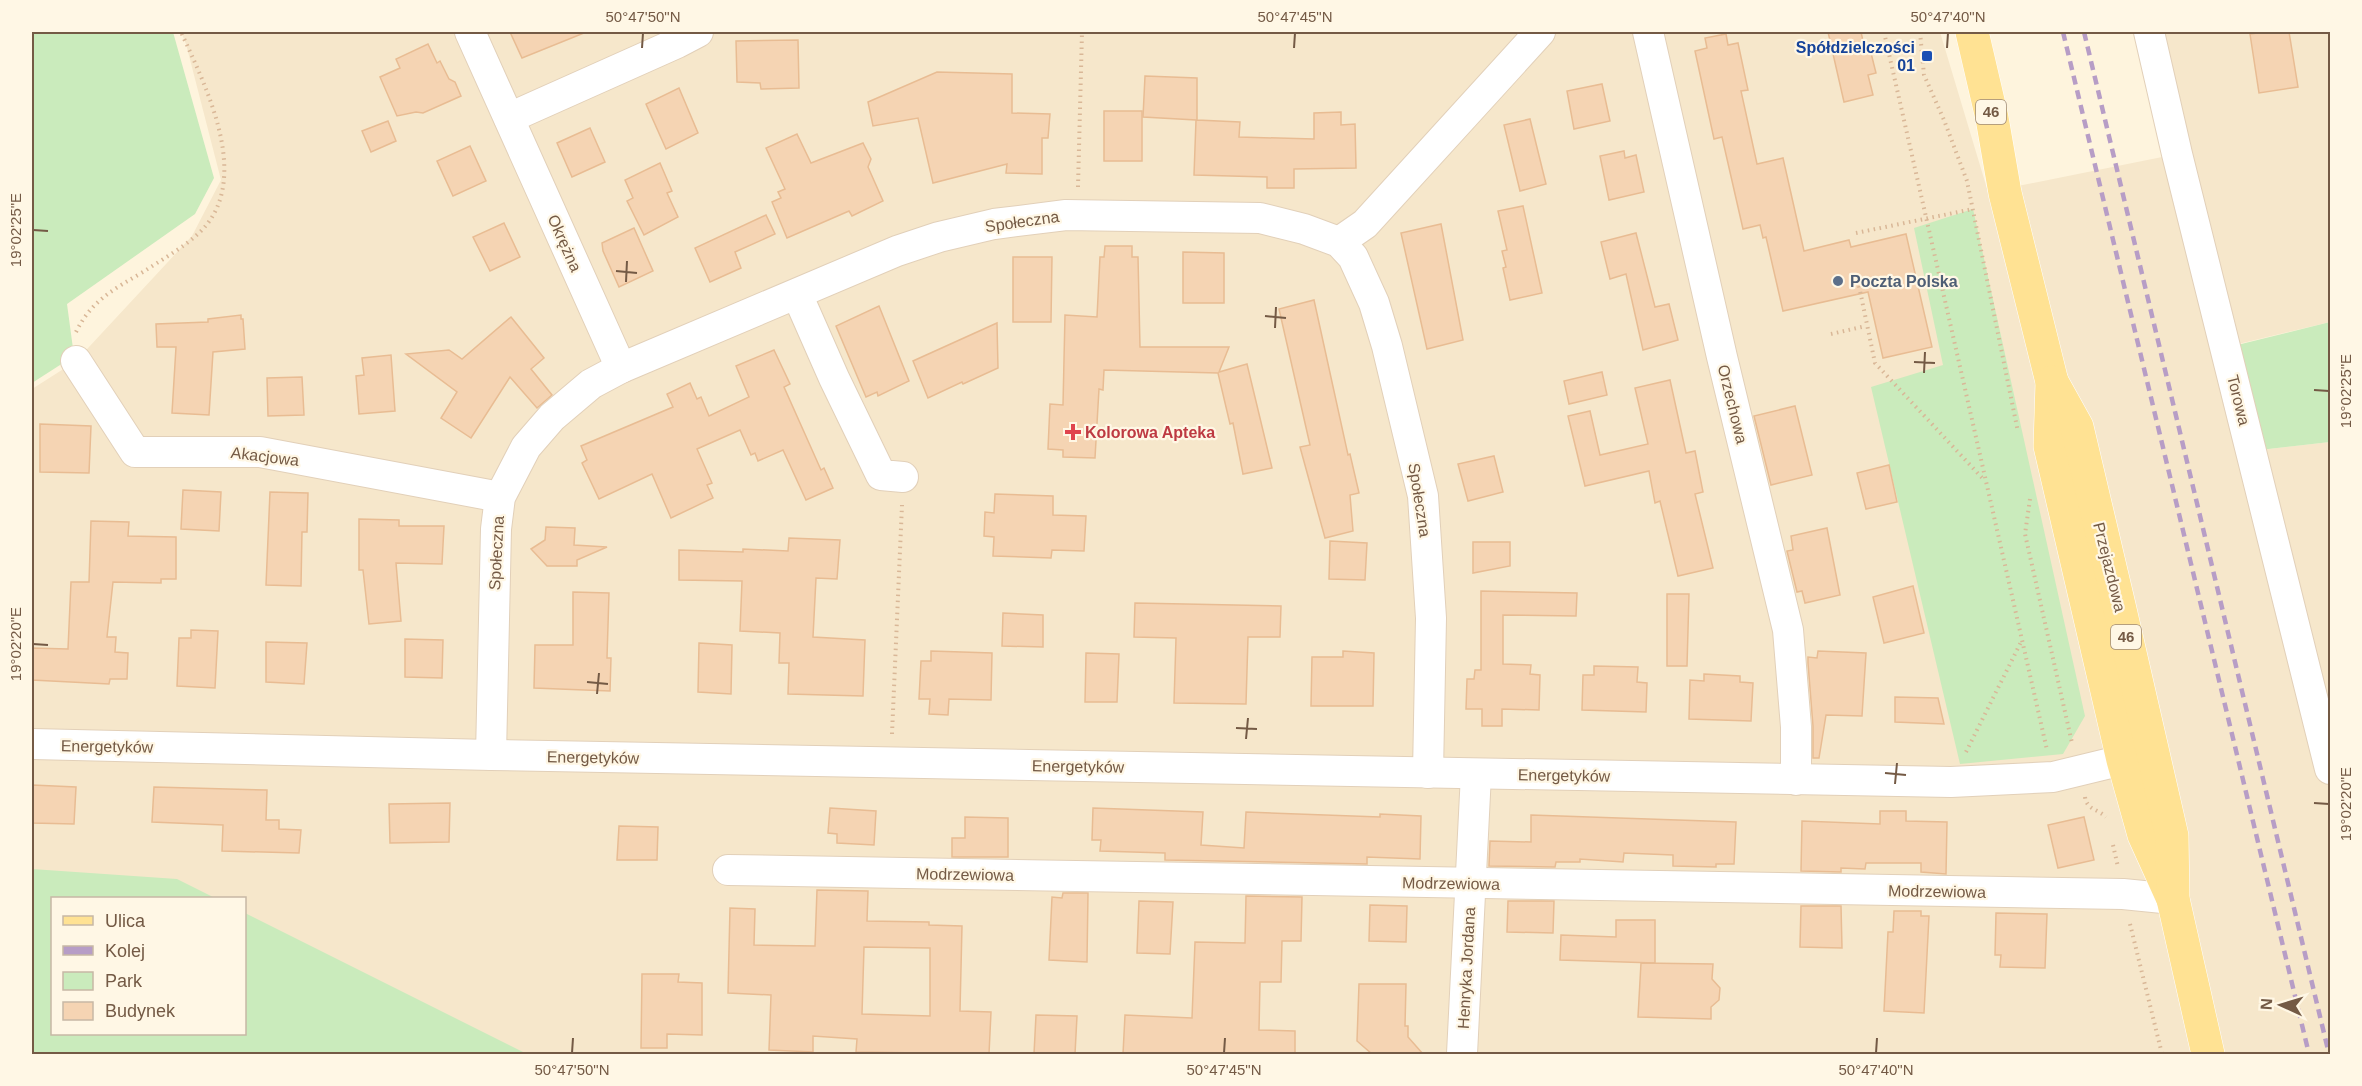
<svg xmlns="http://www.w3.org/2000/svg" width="2362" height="1086" font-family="Helvetica,sans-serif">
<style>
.residential{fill:#f6e7cb}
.green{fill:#caebbc}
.building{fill:#f5d4b3;stroke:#e8bc93;stroke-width:1.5;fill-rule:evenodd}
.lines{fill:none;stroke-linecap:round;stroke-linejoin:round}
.street-casing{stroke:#e2d0b9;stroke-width:32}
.primary-casing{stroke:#fff;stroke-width:34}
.path{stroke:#d9b797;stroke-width:4;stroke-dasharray:1.5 4.5;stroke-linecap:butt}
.street{stroke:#fff;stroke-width:30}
.primary{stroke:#ffe293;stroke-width:33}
.rail{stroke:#b79dc6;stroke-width:4.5;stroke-dasharray:9 6;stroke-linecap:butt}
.ticks{fill:none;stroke:#745a45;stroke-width:2}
.transit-dot{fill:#1a4fb4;stroke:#fff7e5;stroke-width:2}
.service-dot{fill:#5c6f8a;stroke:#fff7e5;stroke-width:2}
.health-dot{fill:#e0444e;stroke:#fff7e5;stroke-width:2}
.labels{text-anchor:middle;stroke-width:4.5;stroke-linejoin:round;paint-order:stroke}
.shield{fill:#fff7e5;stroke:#9e8975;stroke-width:1.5}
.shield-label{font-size:15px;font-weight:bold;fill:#745a45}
.transit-label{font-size:16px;font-weight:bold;fill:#164399;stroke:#fff7e5;text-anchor:end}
.street-label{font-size:16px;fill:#745a45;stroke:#fff7e5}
.service-label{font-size:16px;font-weight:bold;fill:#4e5e75;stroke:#fff7e5;text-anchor:start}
.health-label{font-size:16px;font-weight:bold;fill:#be3a42;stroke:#fff7e5;text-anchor:start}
.neatline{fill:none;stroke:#745a45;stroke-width:2}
.ticks-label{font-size:15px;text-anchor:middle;fill:#745a45}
</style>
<rect width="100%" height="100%" fill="#fef4dd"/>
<polygon class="residential" points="181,32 1940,32 1988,192 2177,154 2149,32 2330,32 2330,322 2226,347 2252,451 2330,442 2330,1054 176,1054 244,1034 244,898 177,898 32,869 32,389 76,361 192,236 221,180 186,44"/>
<g class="green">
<polygon points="32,32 173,32 214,178 195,214 67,304 74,356 32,383"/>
<polygon points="1973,209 2085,716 2063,754 1960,764 1871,387 1943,365 1914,228"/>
<polygon points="2330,322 2330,442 2251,451 2225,348"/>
<polygon points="32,869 177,879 215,898 52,898 52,1034 244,1034 245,913 527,1054 32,1054"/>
</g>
<g class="building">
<polygon points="510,32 584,32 584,33 522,58"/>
<polygon points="1828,32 1861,32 1865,50 1870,49 1876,73 1868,75 1873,95 1844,102"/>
<polygon points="2265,32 2289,32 2298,87 2259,93 2250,34"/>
<polygon points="1726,34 1728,45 1738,43 1748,90 1741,91 1757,164 1783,158 1804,251 1849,240 1851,247 1906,234 1932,347 1883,358 1868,292 1783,311 1766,237 1763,238 1760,225 1743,229 1722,137 1714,139 1695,51 1707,48 1705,38"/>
<polygon points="798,40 799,88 761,89 760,83 737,82 736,41"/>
<polygon points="428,44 437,63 440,61 449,79 455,82 461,96 423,113 416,112 397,116 380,77 400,68 396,59"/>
<polygon points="937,72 1012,74 1012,113 1050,114 1048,138 1042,138 1042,174 1006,173 1007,164 933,183 918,118 873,126 868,102"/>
<polygon points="1145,76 1197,78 1197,120 1240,122 1239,137 1314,139 1314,113 1341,112 1341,125 1355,124 1356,168 1294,169 1294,188 1267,188 1267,177 1194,175 1196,120 1143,117"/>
<polygon points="1602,84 1610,121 1574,129 1567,91"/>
<polygon points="679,88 698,133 666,149 646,104"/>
<rect x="1104" y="111" width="38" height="50"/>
<polygon points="1530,119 1546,184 1520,191 1504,125"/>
<polygon points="388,121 396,141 371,152 362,131"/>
<polygon points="590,128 605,162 572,177 557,143"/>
<polygon points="797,134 811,163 863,143 871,159 868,167 883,201 852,216 849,211 787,238 772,202 781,198 778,192 785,189 766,148"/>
<polygon points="470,146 486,181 453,196 437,161"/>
<polygon points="1624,151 1625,158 1636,155 1644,192 1609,200 1600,156"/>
<polygon points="660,163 672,191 667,193 678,217 644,235 627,201 633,198 625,180"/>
<polygon points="1523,206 1542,293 1510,300 1503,268 1506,267 1502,251 1507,250 1498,211"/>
<polygon points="766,215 775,234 735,252 741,268 710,282 695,248"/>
<polygon points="504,223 520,257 490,271 473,237"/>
<polygon points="1441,224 1463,340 1427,349 1401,233"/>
<polygon points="634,228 653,271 619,287 603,251 602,243"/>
<polygon points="1636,233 1655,307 1669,304 1678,340 1643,350 1626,274 1610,279 1601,242"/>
<polygon points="1105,246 1132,246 1132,257 1138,257 1140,347 1229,347 1219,372 1247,364 1272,468 1243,474 1233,423 1230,424 1218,373 1104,370 1103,390 1099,389 1095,458 1063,457 1063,450 1048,449 1050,404 1063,405 1065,315 1097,317 1100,257 1104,257"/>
<polygon points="1183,252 1224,253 1224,303 1183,303"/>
<polygon points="1013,257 1052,257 1051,322 1013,322"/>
<polygon points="1314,300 1348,455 1350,454 1359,493 1350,495 1353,531 1325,538 1300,447 1310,445 1279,309"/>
<polygon points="879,306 909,381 878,396 877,392 866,397 836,326"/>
<polygon points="241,315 241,319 243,319 245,349 213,352 209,415 172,413 176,347 157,347 156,324 208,322 208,319"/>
<polygon points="511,317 544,358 531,369 552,395 537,408 510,377 471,438 441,418 457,392 406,354 449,350 462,359"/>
<polygon points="997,323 998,368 963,384 962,382 928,398 913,361"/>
<polygon points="774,350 790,384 784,387 821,470 824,468 833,488 806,500 783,450 758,461 755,453 751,455 740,430 697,449 712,483 707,485 713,498 671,518 652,474 599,499 582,463 587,460 581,446 673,407 667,394 690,383 697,399 701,397 709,416 749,397 736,366"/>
<polygon points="391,355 395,411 359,414 356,376 364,375 362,358"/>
<polygon points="1602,372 1607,395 1569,404 1564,381"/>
<polygon points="302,377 304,415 268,416 267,378"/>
<polygon points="1670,380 1686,453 1695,451 1703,492 1695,494 1713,568 1678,576 1660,501 1655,503 1649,471 1585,486 1568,416 1590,411 1600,455 1648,444 1635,388"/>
<polygon points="1795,406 1812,475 1771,485 1754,416"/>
<polygon points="40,424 91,426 89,473 40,472"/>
<polygon points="1494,456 1503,492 1468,501 1458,464"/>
<polygon points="1889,465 1897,502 1866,509 1857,473"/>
<polygon points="183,490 221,492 219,531 181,529"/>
<polygon points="270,492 308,493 307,532 302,532 301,586 266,585"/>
<polygon points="995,494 1053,496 1053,515 1086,516 1084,551 1052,550 1051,558 993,556 994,537 984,536 985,512 994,513"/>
<polygon points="359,519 399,520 399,526 444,526 442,564 396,563 401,621 369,624 363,570 359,570"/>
<polygon points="91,521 129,522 128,536 176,537 176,579 161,579 161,583 113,582 107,637 116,637 115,652 128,653 127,679 110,679 109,684 32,680 32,648 68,649 71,582 89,582"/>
<polygon points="546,527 575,528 574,545 607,547 577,560 577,566 547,566 531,549 545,540"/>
<polygon points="1827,528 1840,595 1805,603 1802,591 1797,592 1787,551 1793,550 1791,536"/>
<polygon points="789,538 840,540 837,579 816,578 813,637 865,640 863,696 788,694 789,663 779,663 780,633 740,631 742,581 679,580 679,550 743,552 743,549 788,551"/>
<polygon points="1330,541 1367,543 1365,580 1329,579"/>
<polygon points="1473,542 1510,542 1510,566 1473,573"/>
<polygon points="1913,586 1924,633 1884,643 1873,597"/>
<polygon points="1481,591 1577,593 1576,616 1503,615 1503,664 1531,665 1530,674 1540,675 1539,710 1502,709 1502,726 1482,726 1482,709 1466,709 1467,679 1474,679 1475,670 1481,670"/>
<polygon points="573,592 609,593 607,658 611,658 610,691 534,688 535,645 573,645"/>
<polygon points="1667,594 1689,594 1687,666 1667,666"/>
<polygon points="1135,603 1281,606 1280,637 1248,637 1246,704 1174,703 1176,638 1134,637"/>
<polygon points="1003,613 1043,615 1043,647 1002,646"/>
<polygon points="191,630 218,631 215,688 177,686 179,638 191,638"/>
<polygon points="405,639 443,640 442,678 405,677"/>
<polygon points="266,642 307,643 304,684 266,682"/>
<polygon points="699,643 732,645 731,694 698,692"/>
<polygon points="931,651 992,653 991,700 949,699 948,715 929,714 930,699 919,699 921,661 931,661"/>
<polygon points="1343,651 1374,653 1373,706 1311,706 1312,657 1343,657"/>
<polygon points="1818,651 1866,653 1862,716 1826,715 1819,758 1813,758 1813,726 1808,663 1808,657 1817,658"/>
<polygon points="1086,653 1119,654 1117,702 1085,702"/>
<polygon points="1594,666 1638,667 1637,682 1647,683 1646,712 1582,710 1583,675 1594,675"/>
<polygon points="1704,674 1740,676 1740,682 1753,683 1751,721 1689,719 1690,680 1704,681"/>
<polygon points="1895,697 1938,698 1944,724 1895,722"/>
<polygon points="32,785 76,787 74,824 32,823"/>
<polygon points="154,787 267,790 266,820 279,820 279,829 301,830 299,853 222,851 223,825 152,822"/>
<polygon points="450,803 449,842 390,843 389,804"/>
<polygon points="830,808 876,811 874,845 837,843 837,834 828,833"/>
<polygon points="1093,808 1203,812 1201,845 1244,848 1246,812 1380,817 1380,814 1421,816 1420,859 1367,857 1367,864 1165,860 1165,853 1100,851 1101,840 1092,840"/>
<polygon points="1880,811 1906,811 1906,821 1947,822 1946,874 1921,872 1921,863 1866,863 1865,869 1841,868 1841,872 1801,871 1802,821 1880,824"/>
<polygon points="1531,815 1736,822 1734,864 1716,864 1716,867 1673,866 1673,855 1624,853 1623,862 1580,859 1580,862 1556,862 1555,867 1489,866 1490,841 1531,842"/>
<polygon points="965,817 1008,818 1008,857 952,857 952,838 965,838"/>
<polygon points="2084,817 2094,860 2058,868 2048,825"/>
<polygon points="619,826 658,827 657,860 617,860"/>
<path d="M817,890l51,1 -1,30 62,1v3l33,1 -2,85 31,1 -2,42 -133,-2 1,-13 -44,-3v16l-44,-2 2,-55 -43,-2 2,-85 25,1 -1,36 61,1zM864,947l66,1v68l-68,-2z"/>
<polygon points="1063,893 1088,893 1087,962 1049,960 1052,897 1062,898"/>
<polygon points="1246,896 1302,897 1301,941 1282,941 1281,982 1260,982 1259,1030 1295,1031 1295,1054 1123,1054 1125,1015 1192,1018 1195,942 1245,943"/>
<polygon points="1139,901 1173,902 1170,954 1137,953"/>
<polygon points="1508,901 1554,901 1553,933 1507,932"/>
<polygon points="1370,905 1407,906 1406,942 1369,941"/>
<polygon points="1801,906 1841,906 1842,948 1800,947"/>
<polygon points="1894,911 1921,911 1921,916 1929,916 1924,1013 1884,1011 1888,932 1893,932"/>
<polygon points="1996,913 2047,914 2045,968 2000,967 2001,955 1995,955"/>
<polygon points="1616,920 1655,920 1655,963 1560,960 1561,935 1616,937"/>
<polygon points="1641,963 1713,964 1712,979 1720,988 1719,1000 1711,1007 1711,1019 1638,1017"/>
<polygon points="642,974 679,974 678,982 702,983 702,1035 667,1034 667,1048 641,1048"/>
<polygon points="1359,984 1406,984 1405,1026 1408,1026 1408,1037 1423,1054 1372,1054 1357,1041"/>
<polygon points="1036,1015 1077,1016 1075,1054 1034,1054"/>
</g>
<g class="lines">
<defs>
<g id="street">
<polyline points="470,32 621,368"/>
<polyline points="1648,32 1722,357 1788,630 1796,727 1796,780"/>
<polyline points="2149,32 2177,154 2330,769"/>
<polyline points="509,118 677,43 698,32"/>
<polyline points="1339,242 1365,224 1540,32"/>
<polyline points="797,294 834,378 881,475 903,477"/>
<polyline points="76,361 135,452 260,452 500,497"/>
<polyline points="32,744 491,755 1951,782 2053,777 2123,760"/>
<polyline points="491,755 496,529 500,497 526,447 552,417 591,384 621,368 897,251 939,237 994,224 1066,215 1260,218 1304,229 1339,242 1353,257 1374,303 1387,346 1423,496 1431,618 1428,773"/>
<polyline points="728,870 2123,894 2173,899"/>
<polyline points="1462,1054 1476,774"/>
</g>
<g id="primary">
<polyline points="1972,32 1992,118 2005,193 2052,382 2050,446 2123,760 2144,835 2173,899"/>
<polyline points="2052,382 2077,427 2119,605 2172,836 2173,899 2208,1054"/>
</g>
</defs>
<use href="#street" class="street-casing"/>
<use href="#primary" class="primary-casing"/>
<g class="path">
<polyline points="1884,32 2047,750"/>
<polyline points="1920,32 1924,75 1944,120 1967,181 2018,432"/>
<polyline points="1078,187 1082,32"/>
<polyline points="1856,233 1973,209"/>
<polyline points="1859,286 1875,363 1985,481"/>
<path d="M76,332c15,-31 38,-43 67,-60 18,-12 40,-24 56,-39 55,-52 7,-146 -18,-201"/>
<polyline points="1831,334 1866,326"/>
<polyline points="2030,499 2025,534 2072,743"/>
<polyline points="892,734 902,505"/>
<polyline points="1966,752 2022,640"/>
<path d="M2085,797c2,13 13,12 21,20"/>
<polyline points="2113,845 2118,867"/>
<polyline points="2130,924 2162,1054"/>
</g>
<use href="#street" class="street"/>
<use href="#primary" class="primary"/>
<g class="rail">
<polyline points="2063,32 2309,1054"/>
<polyline points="2084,32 2329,1054"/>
</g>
</g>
<path class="ticks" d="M642,48l1,-15M1294,48l1,-15M1947,48l1,-15M33,230l15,1M616,271l21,2M626,282l1,-21M1265,316l21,2M1275,328l1,-21M1914,362l21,1M1924,373l1,-21M2314,390l15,1M33,644l15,1M587,682l21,2M597,694l2,-21M1236,728l21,1M1246,739l2,-21M1885,773l21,2M1895,784l2,-21M2314,803l15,1M572,1053l1,-15M1224,1053l1,-15M1876,1053l1,-15"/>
<rect class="transit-dot" x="1921" y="50" width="12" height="12" rx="3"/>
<circle class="service-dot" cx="1838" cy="281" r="6"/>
<path class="health-dot" d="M1070 423h6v6h6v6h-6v6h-6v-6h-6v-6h6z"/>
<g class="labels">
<g class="shield">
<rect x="1976" y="100" width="30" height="24" rx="4.5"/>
<rect x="2111" y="625" width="30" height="24" rx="4.5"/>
</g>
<g class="shield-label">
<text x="1991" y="117">46</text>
<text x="2126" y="642">46</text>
</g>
<g class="transit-label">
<text x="1915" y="53">Spółdzielczości<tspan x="1915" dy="18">01</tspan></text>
</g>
<g class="street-label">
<text transform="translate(1022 221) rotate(-8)" y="6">Społeczna</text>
<text transform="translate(565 243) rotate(66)" y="6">Okrężna</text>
<text transform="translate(2239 400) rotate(76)" y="6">Torowa</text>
<text transform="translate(1733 404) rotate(76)" y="6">Orzechowa</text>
<text transform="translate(265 456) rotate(7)" y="6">Akacjowa</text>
<text transform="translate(1420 500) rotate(81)" y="6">Społeczna</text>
<text transform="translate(496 553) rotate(-87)" y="6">Społeczna</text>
<text transform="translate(2110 567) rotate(76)" y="6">Przejazdowa</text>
<text transform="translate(107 746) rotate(1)" y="6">Energetyków</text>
<text transform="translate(593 757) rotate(1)" y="6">Energetyków</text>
<text transform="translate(1078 766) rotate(1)" y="6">Energetyków</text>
<text transform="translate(1564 775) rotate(1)" y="6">Energetyków</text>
<text transform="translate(965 874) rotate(1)" y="6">Modrzewiowa</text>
<text transform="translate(1451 883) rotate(1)" y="6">Modrzewiowa</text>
<text transform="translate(1937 891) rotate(1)" y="6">Modrzewiowa</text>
<text transform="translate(1466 968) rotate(-87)" y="6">Henryka Jordana</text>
</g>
<g class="service-label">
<text x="1850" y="287">Poczta Polska</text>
</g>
<g class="health-label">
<text x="1085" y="438">Kolorowa Apteka</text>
</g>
</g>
<rect width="2362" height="1086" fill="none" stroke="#fff7e5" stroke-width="66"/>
<rect x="51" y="897" width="195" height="138" fill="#fff7e5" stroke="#c7b8a5" stroke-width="1.5"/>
<rect x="63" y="916" width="30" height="9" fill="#ffe293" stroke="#c7b8a5" stroke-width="1.5"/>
<text x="105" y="927" font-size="18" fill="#745a45">Ulica</text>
<rect x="63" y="946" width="30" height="9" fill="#b79dc6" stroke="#c7b8a5" stroke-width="1.5"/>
<text x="105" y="957" font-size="18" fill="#745a45">Kolej</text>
<rect x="63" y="972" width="30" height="18" fill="#caebbc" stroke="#c7b8a5" stroke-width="1.5"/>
<text x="105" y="987" font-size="18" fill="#745a45">Park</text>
<rect x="63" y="1002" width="30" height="18" fill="#f5d4b3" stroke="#c7b8a5" stroke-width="1.5"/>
<text x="105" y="1017" font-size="18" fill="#745a45">Budynek</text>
<g transform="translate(2281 1005) rotate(274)" stroke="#fff7e5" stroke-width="4.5" paint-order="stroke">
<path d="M0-4.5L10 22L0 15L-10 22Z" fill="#745a45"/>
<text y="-9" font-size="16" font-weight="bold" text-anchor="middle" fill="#745a45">N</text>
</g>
<rect x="33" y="33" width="2296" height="1020" class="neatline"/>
<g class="ticks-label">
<text x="643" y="22">50°47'50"N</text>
<text x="1295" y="22">50°47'45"N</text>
<text x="1948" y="22">50°47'40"N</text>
<text transform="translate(16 230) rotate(-90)" y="5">19°02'25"E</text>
<text transform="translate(2346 391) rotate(-90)" y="5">19°02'25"E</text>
<text transform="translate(16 644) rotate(-90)" y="5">19°02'20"E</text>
<text transform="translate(2346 804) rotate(-90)" y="5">19°02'20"E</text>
<text x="572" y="1075">50°47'50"N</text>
<text x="1224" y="1075">50°47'45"N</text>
<text x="1876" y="1075">50°47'40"N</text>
</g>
</svg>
